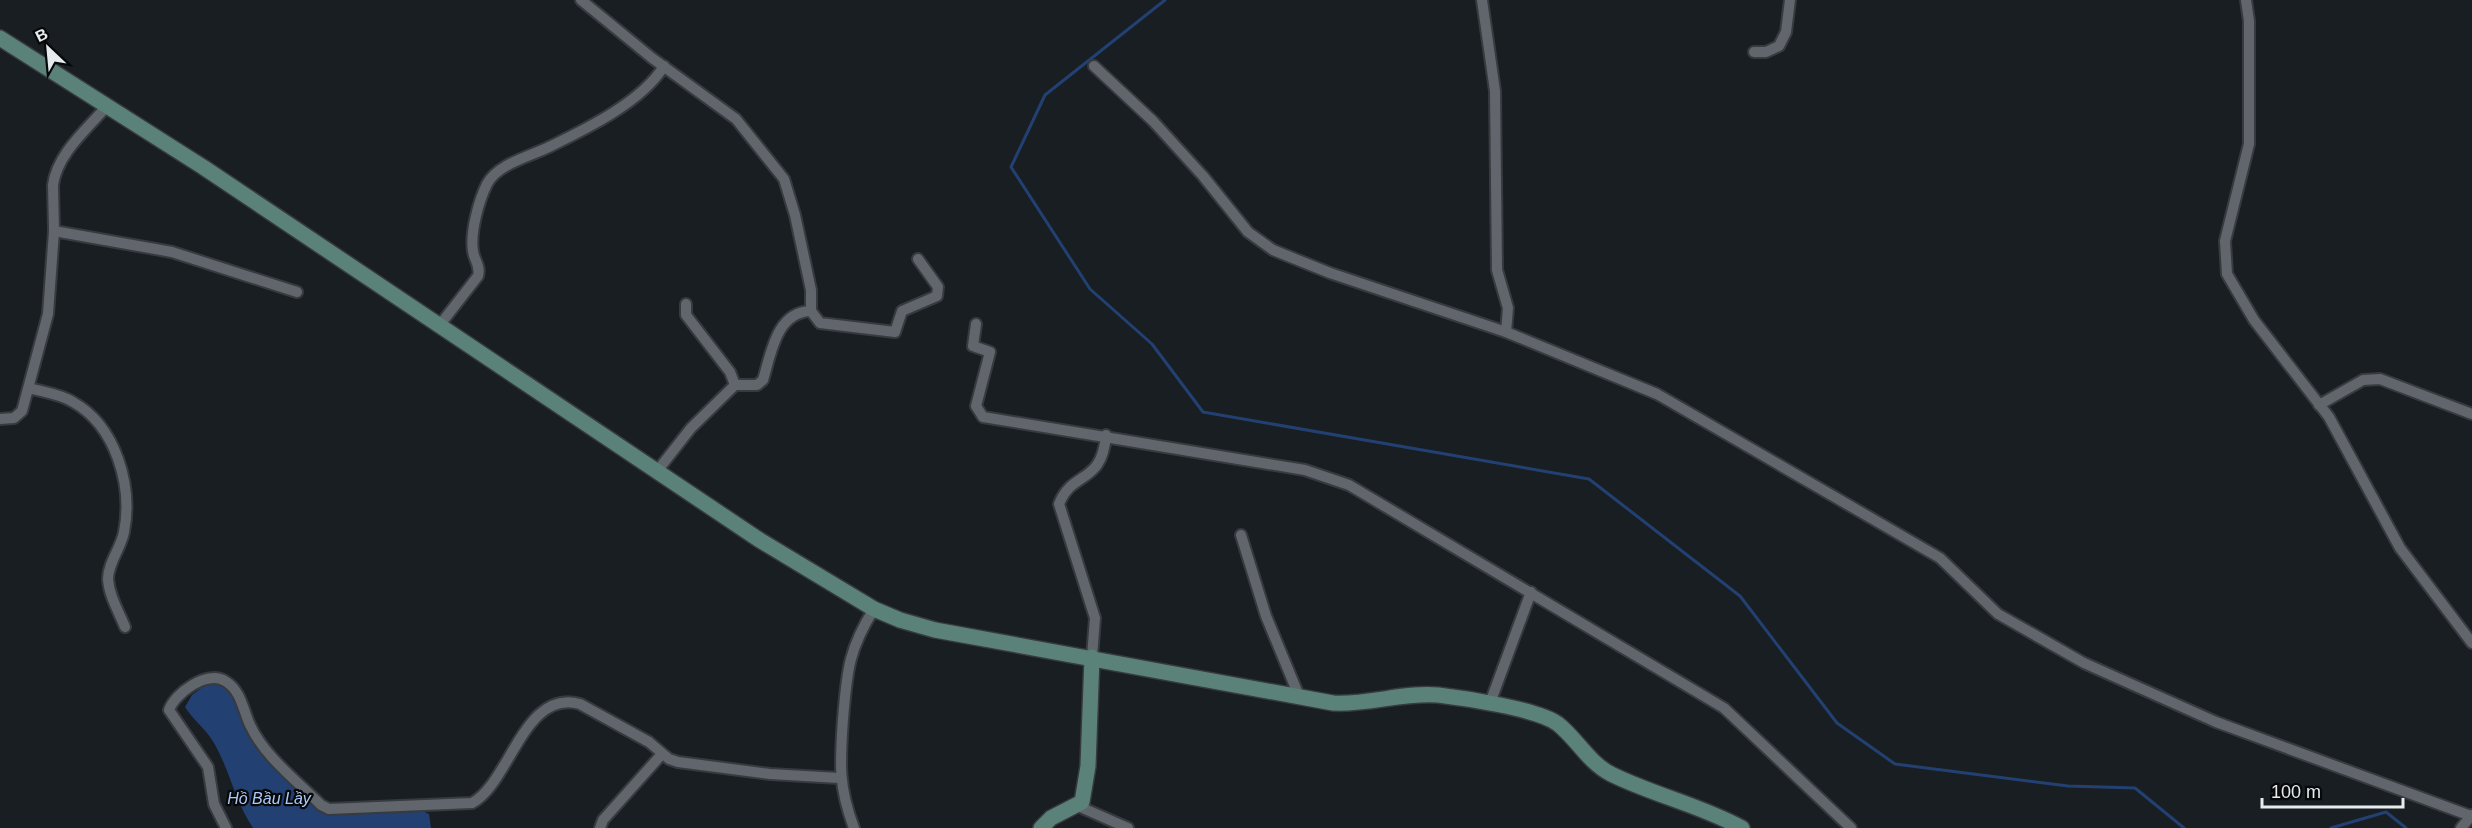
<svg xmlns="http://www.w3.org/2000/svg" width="2472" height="828" font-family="Arial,sans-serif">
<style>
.water{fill:#224172}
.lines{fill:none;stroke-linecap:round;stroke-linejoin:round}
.stream{stroke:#224172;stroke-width:3}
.street-casing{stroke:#373a3e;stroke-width:14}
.secondary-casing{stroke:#373a3e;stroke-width:18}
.street{stroke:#61666c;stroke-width:10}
.secondary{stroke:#5a8278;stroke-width:15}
.labels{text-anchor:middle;stroke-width:4.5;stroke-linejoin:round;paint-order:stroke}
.water-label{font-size:16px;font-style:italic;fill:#accaf8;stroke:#06080a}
</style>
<rect width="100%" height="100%" fill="#191e23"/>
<path class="water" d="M209,682l16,4 10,12 15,37 81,78 10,2 77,-6 11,5 2,14h-178c-18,-27 -23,-57 -39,-85 -7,-13 -21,-23 -29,-36l7,-12z"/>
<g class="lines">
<g class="stream">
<polyline points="1165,0 1045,95 1011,167 1090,289 1152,344 1203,412 1589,479 1740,596 1837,723 1895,764 2068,786 2135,788 2184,828"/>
<polyline points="2331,828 2386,812 2406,828"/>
</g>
<defs>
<g id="street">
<polyline points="581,0 652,58 736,119 784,179 795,215 811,290 811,311"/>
<polyline points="1482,0 1495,91 1497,270 1508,308 1506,332"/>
<polyline points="2246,0 2249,21 2249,144 2225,241 2227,274 2254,320 2329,417 2400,548 2472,643"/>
<polyline points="1754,52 1766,52 1779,46 1786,32 1790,0"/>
<polyline points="1094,66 1153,121 1203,176 1248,232 1273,250 1330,273 1506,332 1657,394 1940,558 1998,614 2084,663 2216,722 2471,816"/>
<polyline points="54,231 172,252 297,292"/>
<polyline points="686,304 686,315 730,372 735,385"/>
<polyline points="976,324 973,346 990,352 976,406 983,417 1305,470 1349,485 1724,708 1851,828"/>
<path d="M439,326l39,-50c3,-10 -4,-16 -5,-25 -3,-19 6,-51 14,-67 10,-20 44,-28 62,-37 37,-18 93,-45 115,-81"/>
<path d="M29,388c14,4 32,6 44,14 43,24 60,84 51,130 -3,16 -16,31 -16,47 1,17 11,33 17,48"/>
<polyline points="2319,405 2363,380 2380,379 2472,414"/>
<path d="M0,419l14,-1 8,-7 26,-97 6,-83 -1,-46c4,-31 34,-56 54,-79"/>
<path d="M658,470l33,-42 44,-43h22l6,-5c8,-26 13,-68 48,-69l9,12 75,9 7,-21 35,-15 1,-9 -20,-28"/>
<polyline points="1241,535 1266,616 1299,696"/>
<path d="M1092,657l3,-39 -36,-114c13,-34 43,-19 47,-69"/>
<polyline points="1490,703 1531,592"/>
<polyline points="1078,806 1128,828"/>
<path d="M226,828l-12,-24 -6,-37 -39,-57c6,-17 38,-40 56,-29 16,9 18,29 25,44 14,31 47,56 71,80l8,4 143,-6c38,-20 52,-115 108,-99l69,38 20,17 9,3 92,12 69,4"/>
<polyline points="600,828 603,820 662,754"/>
<path d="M854,828c-16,-42 -14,-66 -11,-109 4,-47 5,-69 31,-110"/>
<polyline points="2461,828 2472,815"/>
</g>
<g id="secondary">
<path d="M0,38l203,129 555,372 116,70 26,11 35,10 398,73c36,2 70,-11 105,-8 26,3 100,14 120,29 19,15 31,39 53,50 42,21 89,31 131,54"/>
<polyline points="1041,828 1051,818 1082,802 1088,766 1092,657"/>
</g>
</defs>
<use href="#street" class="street-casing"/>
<use href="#secondary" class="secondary-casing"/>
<use href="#street" class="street"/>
<use href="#secondary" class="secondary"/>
</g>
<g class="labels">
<g class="water-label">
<text x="269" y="804">Hồ Bầu Lầy</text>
</g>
</g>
<g transform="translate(48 48) rotate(334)" stroke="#06080a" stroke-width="4.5" paint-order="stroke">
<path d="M0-4.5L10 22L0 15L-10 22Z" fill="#e7ebee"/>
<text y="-9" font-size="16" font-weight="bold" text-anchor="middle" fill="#e7ebee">B</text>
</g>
<path d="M2262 798v9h141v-9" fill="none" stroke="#e7ebee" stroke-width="3"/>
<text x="2271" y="798" font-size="18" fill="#e7ebee" stroke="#06080a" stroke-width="4.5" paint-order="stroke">100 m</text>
</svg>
